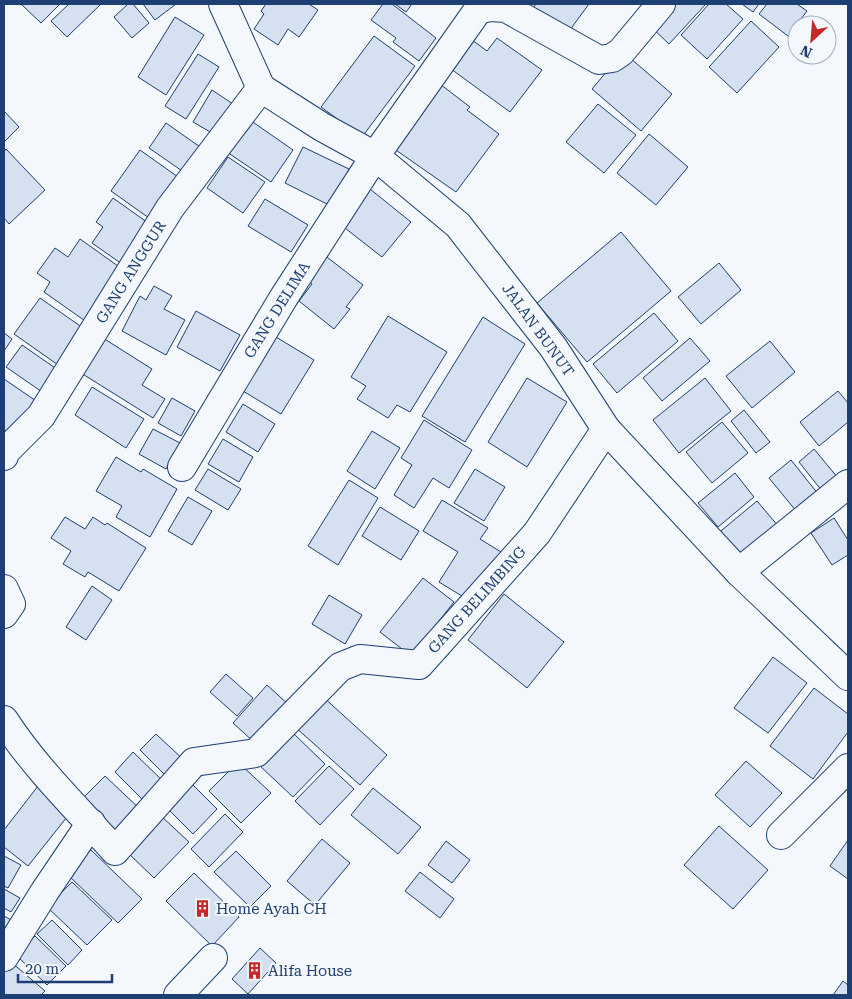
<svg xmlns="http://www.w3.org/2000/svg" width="852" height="999" font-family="'Roboto Serif',serif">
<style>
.building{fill:#d5e0f0;stroke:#1d3f73}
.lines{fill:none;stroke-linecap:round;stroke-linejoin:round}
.minor-casing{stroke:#1d3f73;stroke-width:30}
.minor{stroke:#f4f7fb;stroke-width:28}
.labels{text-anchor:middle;stroke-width:4;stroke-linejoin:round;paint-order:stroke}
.street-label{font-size:15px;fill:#1d3f73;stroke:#f4f7fb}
.poi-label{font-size:15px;fill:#1d3f73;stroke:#f4f7fb;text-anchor:start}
</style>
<rect width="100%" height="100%" fill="#f4f7fb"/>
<g class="building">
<polygon points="21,4 60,4 41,23"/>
<polygon points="69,4 101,4 67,37 51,21"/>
<polygon points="128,4 133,4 149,23 132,38 114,17"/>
<polygon points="143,4 176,4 155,20"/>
<polygon points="266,4 309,4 318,10 299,37 288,29 278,45 254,29 264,14 261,11"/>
<polygon points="383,4 392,4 436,38 419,61 393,42 396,38 371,20"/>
<polygon points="395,4 412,4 406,12"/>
<polygon points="536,4 589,4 564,38 529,13"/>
<polygon points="665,4 706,4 669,44 647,23"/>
<polygon points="709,4 726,4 743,19 707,59 681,35"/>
<polygon points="742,4 759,4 753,12"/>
<polygon points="767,4 797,4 807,11 788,36 759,14"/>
<polygon points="175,17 204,35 166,95 138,77"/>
<polygon points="751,21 779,47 737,93 709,67"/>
<polygon points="374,36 415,66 362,137 321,107"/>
<polygon points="497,38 542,70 510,112 451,69 472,40 487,51"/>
<polygon points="623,52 672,94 641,131 592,89"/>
<polygon points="198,54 219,67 186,119 165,106"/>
<polygon points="440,84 470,107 467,110 499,134 456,192 393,148"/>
<polygon points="212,90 236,106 217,136 193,122"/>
<polygon points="598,104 636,135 604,173 566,142"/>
<polygon points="4,111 19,127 4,142"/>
<polygon points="247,118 293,150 271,182 224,150"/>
<polygon points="166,123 203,149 185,173 149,148"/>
<polygon points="649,134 688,167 656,205 617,173"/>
<polygon points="303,147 349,169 331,206 285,183"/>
<polygon points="6,149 45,190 9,224 4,218 4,152"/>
<polygon points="140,150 178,177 149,218 111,191"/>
<polygon points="228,157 265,182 243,213 207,188"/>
<polygon points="365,185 411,222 382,257 336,221"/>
<polygon points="113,198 151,225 129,269 92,243 103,227 96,222"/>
<polygon points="265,199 308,225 291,252 248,226"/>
<polygon points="621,232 671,291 587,362 537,303"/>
<polygon points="80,239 125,271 88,323 44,292 50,282 37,273 55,248 68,257"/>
<polygon points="323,254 363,285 346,307 350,309 334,329 299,301 312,284 305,278"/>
<polygon points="719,263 741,290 701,324 678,297"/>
<polygon points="154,286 172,296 164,309 185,320 166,355 122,331 140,296 146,300"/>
<polygon points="40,298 86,330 61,367 14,334"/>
<polygon points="196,311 240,335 220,371 177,347"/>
<polygon points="654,313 678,341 617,393 593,364"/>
<polygon points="388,316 447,352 410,412 397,405 388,418 357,399 366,386 351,377"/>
<polygon points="483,317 525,344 465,442 422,416"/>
<polygon points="4,333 12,339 4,351"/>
<polygon points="271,334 314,360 281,414 238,388"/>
<polygon points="103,338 152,369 142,385 165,399 153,418 81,373"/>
<polygon points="690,338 710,361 662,401 643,378"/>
<polygon points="770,341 795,372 752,408 726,376"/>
<polygon points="22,345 61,372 45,394 6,367"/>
<polygon points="527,378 567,402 527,467 488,442"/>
<polygon points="705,378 731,411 679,453 653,420"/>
<polygon points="4,379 39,403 4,442"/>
<polygon points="92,387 144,419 126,448 75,415"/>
<polygon points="838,391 848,403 848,422 819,446 800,422"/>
<polygon points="172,398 195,411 181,436 158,423"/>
<polygon points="243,404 275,424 258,452 226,432"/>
<polygon points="744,410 770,442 756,453 731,421"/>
<polygon points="424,420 472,450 449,488 433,478 414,508 394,495 412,465 401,458"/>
<polygon points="722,422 748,453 712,483 686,452"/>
<polygon points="153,429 180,443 166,469 139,454"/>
<polygon points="372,431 400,448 375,489 347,471"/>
<polygon points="223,439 253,457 239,482 208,464"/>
<polygon points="814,449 838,478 822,491 799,462"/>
<polygon points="116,457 141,472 143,469 177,489 150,537 116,517 122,506 96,491"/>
<polygon points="791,460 819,495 797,512 769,478"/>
<polygon points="208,469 241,489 228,510 195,490"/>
<polygon points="475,469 505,487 484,521 454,503"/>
<polygon points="735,473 754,497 718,527 698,503"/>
<polygon points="349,480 378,498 338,565 308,546"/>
<polygon points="188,497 212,511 192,545 168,531"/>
<polygon points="442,500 488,528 480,539 501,552 470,601 439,582 458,552 423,531"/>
<polygon points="757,501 779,527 737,561 716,535"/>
<polygon points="380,507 419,531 401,560 362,536"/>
<polygon points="65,517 85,529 93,517 105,525 107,523 146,548 119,591 88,572 85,577 63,564 71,551 51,538"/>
<polygon points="834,518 848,540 848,555 832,565 811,533"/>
<polygon points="423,578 454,602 411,656 380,632"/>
<polygon points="92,586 112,600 86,640 66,627"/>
<polygon points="504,594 564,642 527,688 468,640"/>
<polygon points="329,595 362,615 345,644 312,624"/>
<polygon points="773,657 807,683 768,733 734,708"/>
<polygon points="226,674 253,698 237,716 210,692"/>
<polygon points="267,685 290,706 256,744 233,723"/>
<polygon points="814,688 848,714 848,732 813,779 770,746"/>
<polygon points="321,695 387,755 360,785 294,726"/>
<polygon points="292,732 325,764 293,797 260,766"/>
<polygon points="156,734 187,763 170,780 140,750"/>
<polygon points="133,752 167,785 148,805 115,772"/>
<polygon points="746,761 782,793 750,827 715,795"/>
<polygon points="238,762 271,793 241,823 209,791"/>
<polygon points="329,766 354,789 320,825 295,801"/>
<polygon points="105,776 142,811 119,834 82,799"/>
<polygon points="191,783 217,809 193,834 167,808"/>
<polygon points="38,786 71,812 28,866 4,847 4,830"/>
<polygon points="373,788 421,827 398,854 351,815"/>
<polygon points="225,814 243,832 209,867 191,849"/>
<polygon points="160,815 189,842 154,878 125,850"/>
<polygon points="719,826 768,870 733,909 684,865"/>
<polygon points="322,839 350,863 315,905 287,881"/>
<polygon points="848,840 848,879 830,866"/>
<polygon points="446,841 470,860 452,883 428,865"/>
<polygon points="91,850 142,899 118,923 67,874"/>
<polygon points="236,851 271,886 250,907 214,872"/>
<polygon points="4,856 21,865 8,888 4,886"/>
<polygon points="420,872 454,899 440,918 405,891"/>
<polygon points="194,873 239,917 212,946 166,901"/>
<polygon points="72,882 112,920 87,945 47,907"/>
<polygon points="4,889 20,898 11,912 4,908"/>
<polygon points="4,916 11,920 4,934"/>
<polygon points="52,920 82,950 68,965 37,934"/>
<polygon points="35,936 66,966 47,985 16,955"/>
<polygon points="260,948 276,963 248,994 232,979"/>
<polygon points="11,962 45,991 41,995 4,995 4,970"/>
<polygon points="843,981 848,985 848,995 833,995"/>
</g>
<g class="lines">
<defs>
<g id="minor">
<polyline points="223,4 261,88 322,127 375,156 458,225 553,347 606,429 739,572 848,676"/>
<polyline points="4,456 5,452 41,416 170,208 261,88"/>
<polyline points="182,467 284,297 375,156 478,10 490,7 506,8 599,60 612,58 621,52 661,4"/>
<polyline points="739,572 848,484"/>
<polyline points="4,589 11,604 4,614"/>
<path d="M4,720c31,48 73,88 111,131l79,-89 62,-9 84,-86 20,-8 59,6 118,-132 69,-104"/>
<polyline points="781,835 848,768"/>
<polyline points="4,957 45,891 91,823"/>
<polyline points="178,995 213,958"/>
</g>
</defs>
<use href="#minor" class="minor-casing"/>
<use href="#minor" class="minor"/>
</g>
<defs>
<symbol id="building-bare" viewBox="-9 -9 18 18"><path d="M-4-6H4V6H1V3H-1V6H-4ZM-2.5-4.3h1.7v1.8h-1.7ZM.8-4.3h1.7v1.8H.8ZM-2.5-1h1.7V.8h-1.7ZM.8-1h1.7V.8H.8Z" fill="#c62828" stroke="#f4f7fb" stroke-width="2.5" paint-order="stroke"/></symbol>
</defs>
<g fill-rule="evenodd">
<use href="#building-bare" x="190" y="896" width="25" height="25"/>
<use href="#building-bare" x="242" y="958" width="25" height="25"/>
</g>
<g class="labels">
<g class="street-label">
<text transform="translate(131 272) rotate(-58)" y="5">GANG ANGGUR</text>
<text transform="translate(277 310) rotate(-58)" y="5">GANG DELIMA</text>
<text transform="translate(538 330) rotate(54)" y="5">JALAN BUNUT</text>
<text transform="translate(477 600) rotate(-48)" y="5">GANG BELIMBING</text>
</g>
<g class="poi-label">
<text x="216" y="914">Home Ayah CH</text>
<text x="268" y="976">Alifa House</text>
</g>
</g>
<rect width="852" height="999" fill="none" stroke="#1d3f73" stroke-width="10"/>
<g transform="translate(812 40) rotate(206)"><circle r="24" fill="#f4f7fb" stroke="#9eadc5"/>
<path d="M0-4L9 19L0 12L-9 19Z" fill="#c62828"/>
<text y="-8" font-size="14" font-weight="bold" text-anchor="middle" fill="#1d3f73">N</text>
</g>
<path d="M18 974v8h94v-8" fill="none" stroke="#1d3f73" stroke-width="2.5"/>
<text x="25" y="974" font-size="15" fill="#1d3f73" stroke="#f4f7fb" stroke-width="4" paint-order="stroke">20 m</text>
</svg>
